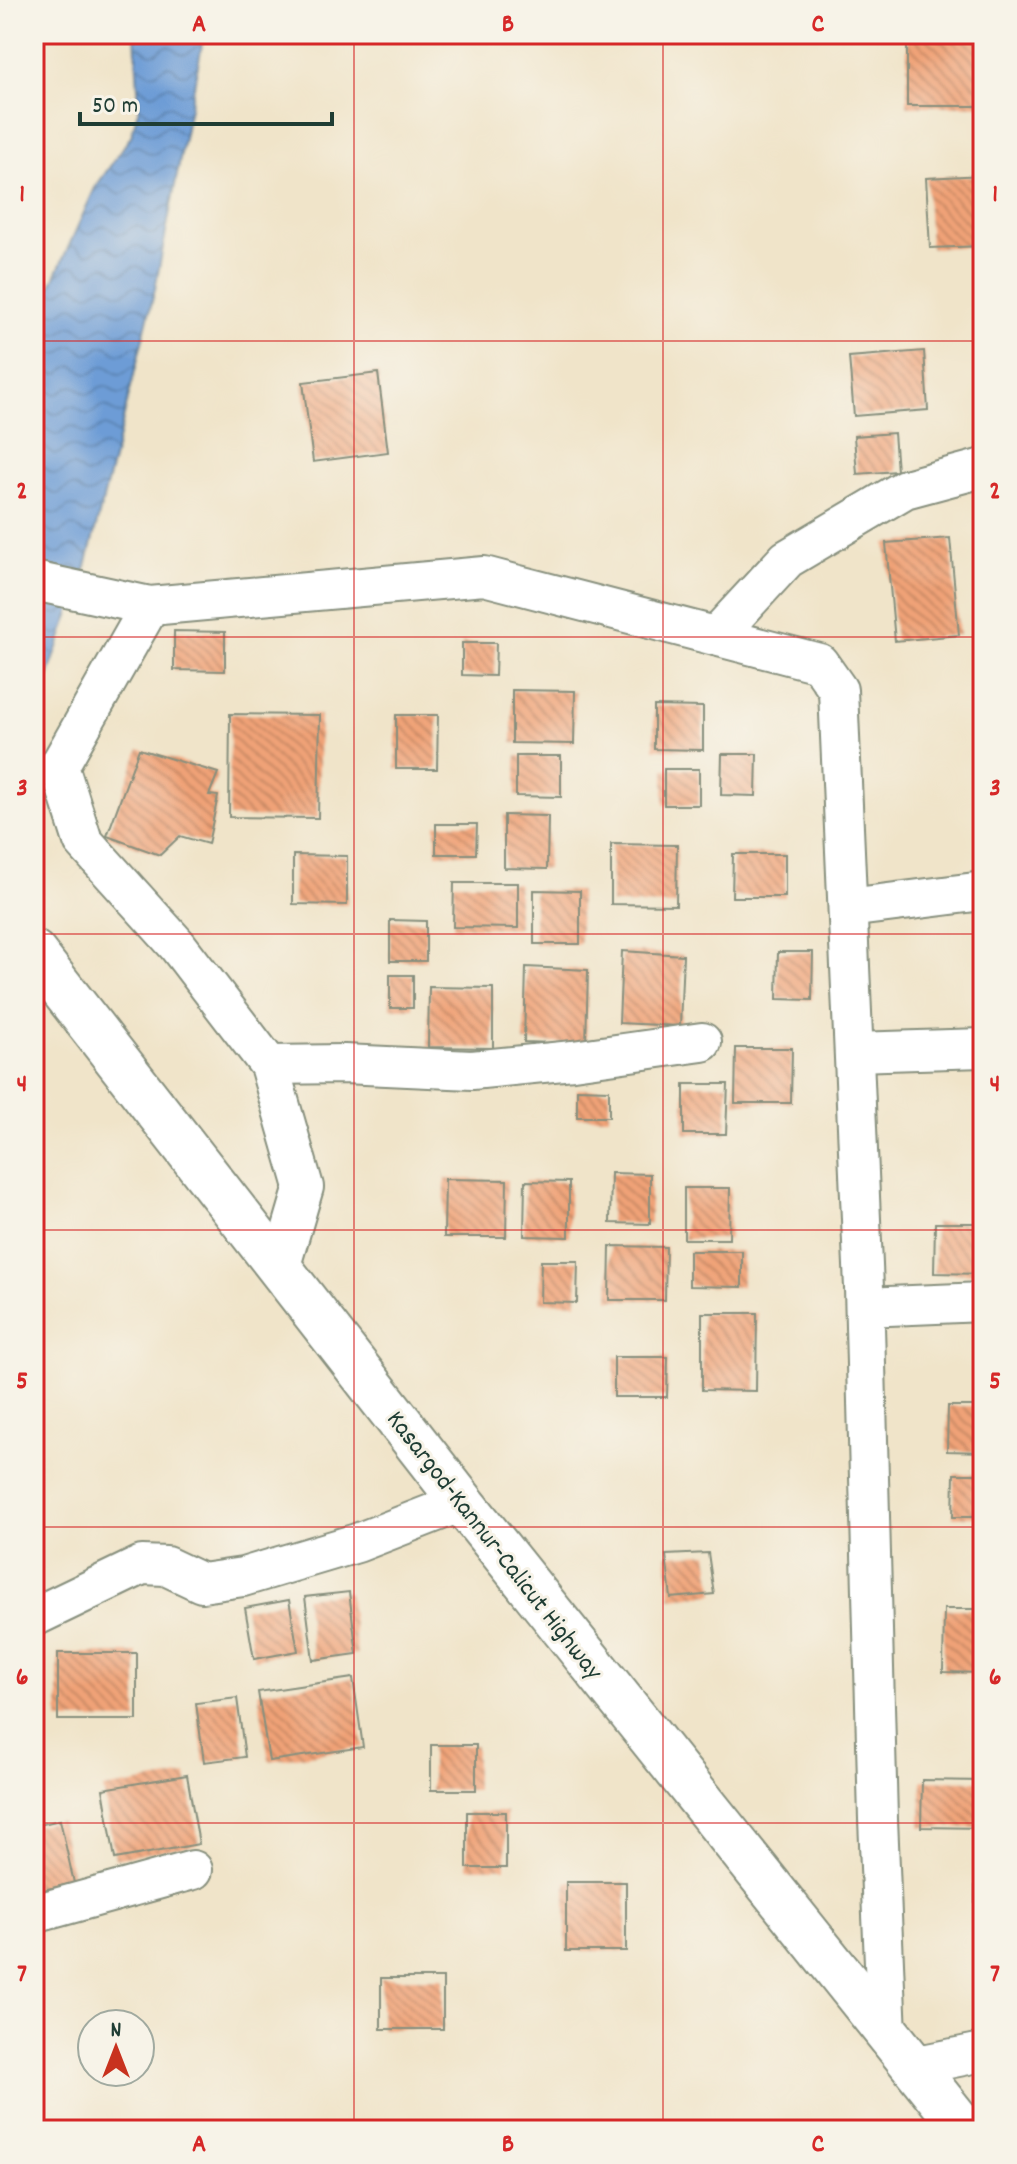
<svg xmlns="http://www.w3.org/2000/svg" width="1017" height="2164" font-family="Dekko,sans-serif">
<style>
.water{fill:url(#water-waves);stroke:#466c85;stroke-width:2}
.building{fill:url(#building-back-hatch)}
.lines{fill:none;stroke-linecap:round;stroke-linejoin:round}
.minor-casing{stroke:#88907e;stroke-width:42}
.trunk-casing{stroke:#88907e;stroke-width:48}
.minor{stroke:#fff;stroke-width:38}
.trunk{stroke:#fff;stroke-width:44}
.grid{fill:none;stroke:#d62828;stroke-width:2;stroke-opacity:0.55}
.labels{text-anchor:middle;stroke-width:6;stroke-linejoin:round;paint-order:stroke}
.street-label{font-size:26px;fill:#1f3d34;stroke:#f7f3e8}
.neatline{fill:none;stroke:#d62828;stroke-width:3}
.grid-label{font-size:26px;text-anchor:middle;font-weight:bold;fill:#d62828}
</style>
<defs>
<pattern id="water-waves" width="16" height="10" patternUnits="userSpaceOnUse" patternTransform="scale(2)"><rect width="16" height="10" fill="#6d9cd6"/><path d="M0 5q4-4 8 0t8 0" fill="none" stroke="#5980ae"/></pattern>
<pattern id="building-back-hatch" width="6" height="6" patternUnits="userSpaceOnUse" patternTransform="scale(2)"><rect width="6" height="6" fill="#f0a277"/><path d="M-1 5l2 2M0 0l6 6M5-1l2 2" fill="none" stroke="#c28562"/></pattern>
</defs>
<rect width="100%" height="100%" fill="#f7f3e8"/>
<filter id="ink" filterUnits="userSpaceOnUse"><feTurbulence type="fractalNoise" baseFrequency=".0125" numOctaves="2"/><feDisplacementMap in="SourceGraphic" scale="16" xChannelSelector="R" yChannelSelector="G"/><feConvolveMatrix kernelMatrix="1 2 1 2 8 2 1 2 1" color-interpolation-filters="sRGB"/></filter>
<filter id="wash" filterUnits="userSpaceOnUse"><feTurbulence type="fractalNoise" baseFrequency=".006" numOctaves="4" result="noise"/><feDisplacementMap in="SourceGraphic" scale="32" xChannelSelector="R" yChannelSelector="G"/><feGaussianBlur stdDeviation="1.8" result="paint"/><feColorMatrix in="noise" values="0 0 0 0 0 0 0 0 0 0 0 0 0 0 0 0 0 1.4 0 .05"/><feComposite in="paint" operator="in"/></filter>
<g filter="url(#wash)">
<rect width="100%" height="100%" fill="#f0e4c9"/>
<polygon class="water" points="135,34 204,34 155,289 118,440 86,566 34,717 34,366 49,290 95,188 131,136 139,107"/>
<g id="blocks">
<g class="building">
<rect x="907" y="38" width="76" height="68"/>
<polygon points="983,175 983,246 930,248 926,178"/>
<polygon points="924,351 928,410 854,416 849,357"/>
<polygon points="378,373 388,452 313,462 303,382"/>
<polygon points="894,433 897,471 857,474 854,436"/>
<polygon points="950,538 959,635 895,641 886,543"/>
<polygon points="174,631 225,632 225,671 174,670"/>
<polygon points="462,643 496,643 495,676 462,675"/>
<polygon points="512,690 575,691 574,744 512,743"/>
<polygon points="654,706 703,707 703,750 654,749"/>
<polygon points="230,714 320,715 318,818 229,817"/>
<polygon points="396,715 438,715 437,769 396,769"/>
<polygon points="139,749 218,773 209,795 218,796 208,844 180,836 160,855 107,836"/>
<polygon points="722,754 757,754 756,796 721,795"/>
<polygon points="516,756 561,756 561,797 516,796"/>
<rect x="664" y="769" width="35" height="36"/>
<polygon points="504,815 548,816 547,869 504,868"/>
<polygon points="436,824 477,824 476,854 436,854"/>
<polygon points="611,844 677,845 676,905 611,904"/>
<polygon points="733,854 785,854 785,897 732,897"/>
<polygon points="293,855 347,856 347,905 293,904"/>
<polygon points="454,883 518,883 518,928 453,927"/>
<polygon points="534,890 580,891 580,944 534,944"/>
<polygon points="390,920 426,921 426,961 390,961"/>
<polygon points="622,951 683,955 680,1026 619,1023"/>
<polygon points="778,952 813,952 812,1000 777,999"/>
<polygon points="526,967 588,970 586,1044 524,1042"/>
<rect x="390" y="975" width="23" height="33"/>
<polygon points="429,987 493,988 493,1048 428,1047"/>
<polygon points="736,1048 792,1048 791,1103 735,1103"/>
<polygon points="684,1084 728,1084 726,1134 684,1134"/>
<polygon points="577,1089 609,1090 609,1117 577,1117"/>
<polygon points="611,1173 650,1174 650,1224 610,1223"/>
<polygon points="445,1179 507,1180 506,1237 444,1237"/>
<polygon points="525,1181 569,1182 569,1237 524,1236"/>
<polygon points="684,1188 730,1188 729,1239 684,1239"/>
<polygon points="935,1223 983,1223 983,1274 934,1273"/>
<polygon points="610,1246 666,1247 665,1300 609,1300"/>
<polygon points="689,1251 742,1251 742,1287 689,1286"/>
<polygon points="541,1261 578,1261 577,1303 540,1302"/>
<polygon points="702,1313 757,1313 756,1391 702,1390"/>
<polygon points="614,1357 668,1357 667,1397 614,1397"/>
<polygon points="948,1406 983,1406 983,1452 947,1451"/>
<polygon points="954,1474 983,1474 983,1517 953,1517"/>
<polygon points="708,1553 714,1594 671,1598 666,1555"/>
<polygon points="349,1592 357,1654 313,1660 305,1597"/>
<polygon points="289,1600 298,1651 254,1659 245,1608"/>
<polygon points="944,1609 983,1609 983,1673 943,1672"/>
<rect x="58" y="1653" width="79" height="67"/>
<polygon points="353,1678 363,1747 269,1761 258,1692"/>
<polygon points="237,1698 245,1757 204,1762 196,1703"/>
<rect x="431" y="1745" width="45" height="45"/>
<polygon points="187,1775 199,1844 115,1859 103,1789"/>
<polygon points="922,1780 983,1781 983,1828 921,1827"/>
<rect x="467" y="1812" width="39" height="56"/>
<polygon points="60,1820 74,1883 34,1892 34,1826"/>
<polygon points="976,1847 983,1847 983,1903 975,1903"/>
<rect x="566" y="1882" width="60" height="69"/>
<rect x="381" y="1978" width="62" height="51"/>
</g>
</g>
</g>
<g filter="url(#ink)">
<use href="#blocks" fill-opacity="0" stroke="#88907e" stroke-width="2"/>
<g class="lines">
<defs>
<g id="minor">
<polyline points="34,581 150,606 484,576 819,663 838,690 864,1288 878,1819 887,2035"/>
<polyline points="150,606 59,766 83,841 177,945 269,1065 304,1187 280,1269"/>
<polyline points="716,636 787,559 905,489 983,468"/>
<polyline points="848,908 983,891"/>
<polyline points="854,1052 983,1048"/>
<polyline points="269,1065 344,1064 472,1070 573,1060 702,1042"/>
<polyline points="865,1307 983,1302"/>
<polyline points="34,1617 142,1565 166,1566 202,1583 243,1577 357,1543 462,1502"/>
<polyline points="34,1914 193,1870"/>
<polyline points="913,2066 983,2052"/>
</g>
<polyline id="trunk" points="34,953 462,1502 965,2130"/>
</defs>
<use href="#minor" class="minor-casing"/>
<use href="#trunk" class="trunk-casing"/>
<use href="#minor" class="minor"/>
<use href="#trunk" class="trunk"/>
</g>
</g>
<path class="grid" d="M354,34v2096M663,34v2096M34,341h949M34,637h949M34,934h949M34,1230h949M34,1527h949M34,1823h949"/>
<g class="labels">
<g class="street-label">
<text transform="translate(496 1544) rotate(52)" y="9">Kasargod-Kannur-Calicut Highway</text>
</g>
</g>
<rect width="1017" height="2164" fill="none" stroke="#f7f3e8" stroke-width="88"/>
<g transform="translate(116 2048)"><circle r="38" fill="#f7f3e8" stroke="#a1aaa0" stroke-width="2"/>
<path d="M0-6L14 30L0 20L-14 30Z" fill="#c8321e"/>
<text y="-12" font-size="22" font-weight="bold" text-anchor="middle" fill="#1f3d34">N</text>
</g>
<path d="M80 112v12h252v-12" fill="none" stroke="#1f3d34" stroke-width="4"/>
<text x="92" y="112" font-size="24" fill="#1f3d34" stroke="#f7f3e8" stroke-width="6" paint-order="stroke">50 m</text>
<rect x="44" y="44" width="929" height="2076" class="neatline"/>
<g class="grid-label">
<text x="199" y="31">A</text>
<text x="508" y="31">B</text>
<text x="818" y="31">C</text>
<text x="22" y="201">1</text>
<text x="995" y="201">1</text>
<text x="22" y="498">2</text>
<text x="995" y="498">2</text>
<text x="22" y="795">3</text>
<text x="995" y="795">3</text>
<text x="22" y="1091">4</text>
<text x="995" y="1091">4</text>
<text x="22" y="1388">5</text>
<text x="995" y="1388">5</text>
<text x="22" y="1684">6</text>
<text x="995" y="1684">6</text>
<text x="22" y="1981">7</text>
<text x="995" y="1981">7</text>
<text x="199" y="2151">A</text>
<text x="508" y="2151">B</text>
<text x="818" y="2151">C</text>
</g>
</svg>
